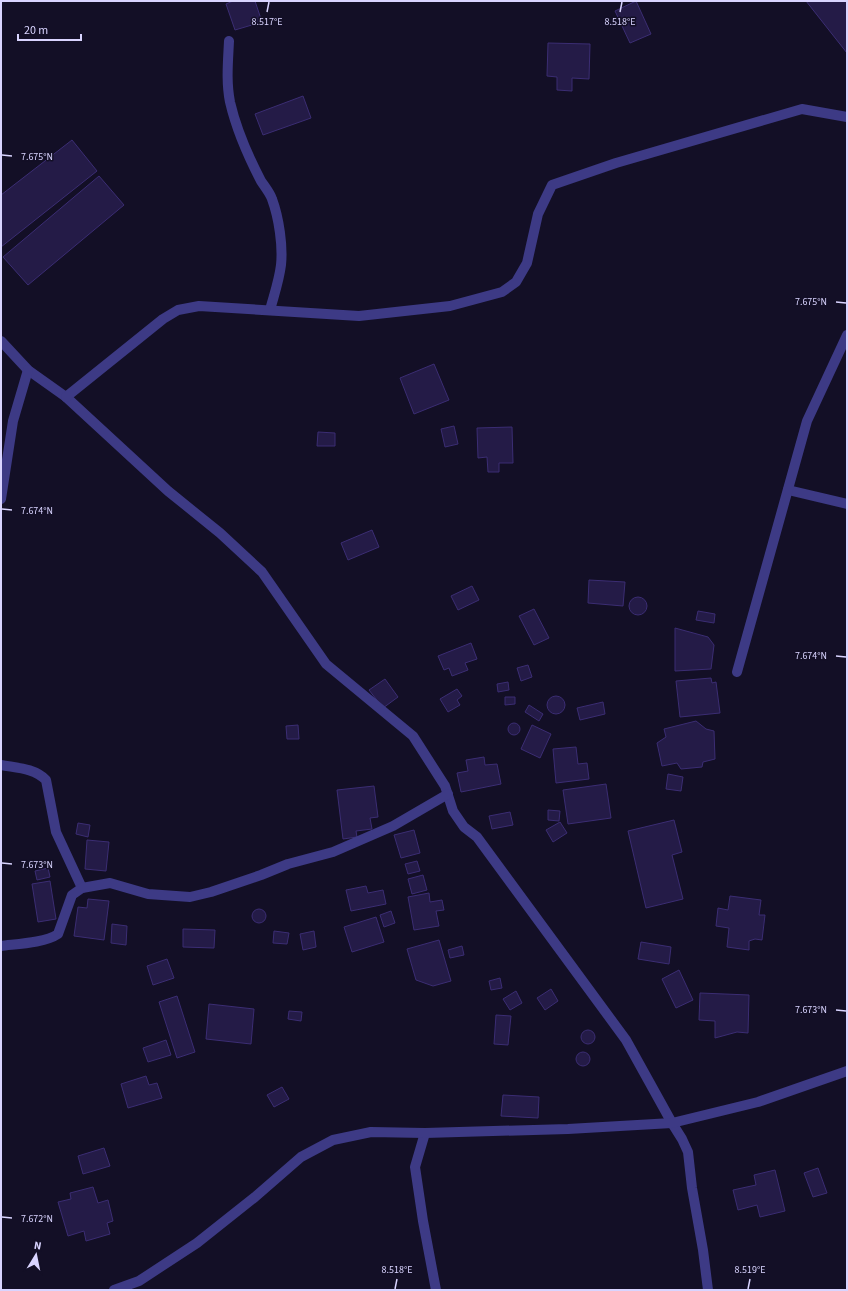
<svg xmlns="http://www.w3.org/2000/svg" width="848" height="1291" font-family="'Source Sans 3',sans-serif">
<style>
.building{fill:#241b47;stroke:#3b2d73}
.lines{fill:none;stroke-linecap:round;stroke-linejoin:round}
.lane{stroke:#3d3a85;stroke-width:10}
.street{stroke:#3d3a85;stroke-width:10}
.ticks{fill:none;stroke:#d9d4ff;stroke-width:1.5}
.ticks-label{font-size:10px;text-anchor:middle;fill:#d9d4ff;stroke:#130f26;stroke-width:3;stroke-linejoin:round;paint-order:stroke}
</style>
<rect width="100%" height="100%" fill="#130f26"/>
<g class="building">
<polygon points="233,1 255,1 262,22 235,30 226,4"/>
<polygon points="636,1 651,34 630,43 615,11"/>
<polygon points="806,1 847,1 847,53"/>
<polygon points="548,43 590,44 589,79 572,78 572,91 557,90 557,77 547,76"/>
<polygon points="303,96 311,118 263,135 255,114"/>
<polygon points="72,140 97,171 1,247 1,195"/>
<polygon points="99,176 124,205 28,285 3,257"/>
<polygon points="434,364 449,400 414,414 400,378"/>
<polygon points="454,426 458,444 445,447 441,429"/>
<polygon points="512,427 513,463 499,463 499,472 488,472 487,457 478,458 477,428"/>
<polygon points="318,432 335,433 335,446 317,446"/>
<polygon points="372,530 379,547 348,560 341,543"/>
<polygon points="589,580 625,582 623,606 588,603"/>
<polygon points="472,586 479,600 458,610 451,596"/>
<circle cx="638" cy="606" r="9"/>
<polygon points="534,609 549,638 534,645 519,616"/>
<polygon points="698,611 715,614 714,623 696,620"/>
<polygon points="675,628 708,637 714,645 711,669 675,671"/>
<polygon points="471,643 477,659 465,663 468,670 452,676 449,668 444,670 438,656"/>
<polygon points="528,665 532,677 521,681 517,668"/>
<polygon points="711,678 712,683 716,682 720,713 680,717 676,681"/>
<polygon points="385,679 398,697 383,708 369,690"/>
<polygon points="508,682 509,690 498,692 497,684"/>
<polygon points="457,689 462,696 457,700 460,705 448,712 440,699"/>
<circle cx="556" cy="705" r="9"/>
<polygon points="505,697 515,697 515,704 505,705"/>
<polygon points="603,702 605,714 580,720 577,708"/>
<polygon points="529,705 543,714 539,721 525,712"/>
<polygon points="696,721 706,729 714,731 715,759 703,762 702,767 681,769 677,763 662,766 657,743 666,737 664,729"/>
<circle cx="514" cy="729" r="6"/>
<polygon points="298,725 299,739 287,739 286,726"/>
<polygon points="532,725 551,734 540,758 521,749"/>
<polygon points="576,747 578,764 587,763 589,779 556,783 553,749"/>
<polygon points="484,757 485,765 497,764 501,784 461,792 457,773 468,771 466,760"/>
<polygon points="668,774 683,777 681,791 666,789"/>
<polygon points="606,784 611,818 568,824 563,790"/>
<polygon points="374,786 378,817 370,818 372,829 356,831 357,837 343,839 337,790"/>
<polygon points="548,810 560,811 559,821 548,820"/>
<polygon points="510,812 513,825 492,829 489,816"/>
<polygon points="674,820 682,852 672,855 683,899 646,908 628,831"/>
<polygon points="560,822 567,833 553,842 546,830"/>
<polygon points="78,823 90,825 88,837 76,834"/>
<polygon points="414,830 420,853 401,858 394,835"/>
<polygon points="87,840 109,842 106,871 85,869"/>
<polygon points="417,861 420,871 408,874 405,864"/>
<polygon points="48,868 50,877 37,880 35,871"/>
<polygon points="423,875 427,890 412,894 408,879"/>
<polygon points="50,881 56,919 38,922 32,884"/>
<polygon points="366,886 368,893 383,890 386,904 351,911 346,890"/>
<polygon points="429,893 430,902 442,900 444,910 436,911 439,926 414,930 408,897"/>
<polygon points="730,896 761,900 759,915 765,915 762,940 755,939 749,941 749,950 727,947 729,928 716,926 718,908 728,910"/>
<polygon points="88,899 109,901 104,940 74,936 78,907 87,908"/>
<circle cx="259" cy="916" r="7"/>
<polygon points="391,911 395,923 384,927 380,915"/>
<polygon points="376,917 384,942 352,952 344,927"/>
<polygon points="112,924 127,926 126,945 111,943"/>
<polygon points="183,929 215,930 214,948 183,947"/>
<polygon points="274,931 289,933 287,944 273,943"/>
<polygon points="314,931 316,947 303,950 300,934"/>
<polygon points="439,940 451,981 433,986 416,980 407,949"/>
<polygon points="641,942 671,947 669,964 638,959"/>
<polygon points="462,946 464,955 450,958 448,950"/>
<polygon points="167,959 174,978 153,985 147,966"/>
<polygon points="679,970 693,1000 676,1008 662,979"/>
<polygon points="500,978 502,988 491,990 489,981"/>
<polygon points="551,989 558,1001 545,1010 537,998"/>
<polygon points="516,991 522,1003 510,1010 503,999"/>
<polygon points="700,993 749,995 748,1033 737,1032 715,1038 715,1021 699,1020"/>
<polygon points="177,996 195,1052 177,1058 159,1002"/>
<polygon points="209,1004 254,1009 251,1044 206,1039"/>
<polygon points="289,1011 302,1012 301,1021 288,1019"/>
<polygon points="496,1015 511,1016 508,1045 494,1044"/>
<circle cx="588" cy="1037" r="7"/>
<polygon points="166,1040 171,1055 148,1062 143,1048"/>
<circle cx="583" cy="1059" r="7"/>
<polygon points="146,1076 149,1085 157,1083 162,1098 128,1108 121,1084"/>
<polygon points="282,1087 289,1099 274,1107 267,1095"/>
<polygon points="503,1095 539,1097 538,1118 501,1116"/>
<polygon points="104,1148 110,1166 83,1174 78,1156"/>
<polygon points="818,1168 827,1193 813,1197 804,1173"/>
<polygon points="775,1170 785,1211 760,1217 757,1205 738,1210 733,1190 756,1185 754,1175"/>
<polygon points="93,1187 98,1203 108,1200 113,1221 107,1223 110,1234 86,1241 84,1231 68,1236 58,1202 71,1199 70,1193"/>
</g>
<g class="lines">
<path class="lane" d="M229,41c-1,21 -3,41 1,61 6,26 19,56 31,79 4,6 9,12 11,18 7,19 11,47 9,66 -2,16 -7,30 -11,45"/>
<g class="street">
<polyline points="1,341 28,370 66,397 168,491 220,533 262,572 326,664 413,736 445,786 453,811 464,827 477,837 626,1040 672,1123 682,1139 688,1152 692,1188 703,1250 708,1290"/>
<polyline points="66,397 163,319 178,310 199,306 359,316 450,306 502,292 516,282 527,263 538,214 552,185 616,163 802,109 847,117"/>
<polyline points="788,490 847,504"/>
<polyline points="1,499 13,421 28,370"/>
<polyline points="737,672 807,421 847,335"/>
<path d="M1,765c16,3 33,3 45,15l10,52 26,56"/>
<path d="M1,946c15,-2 44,-3 57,-12l14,-39 10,-7 28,-5 38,11 42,3 21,-5 50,-17 27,-11 45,-12 60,-26 55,-32"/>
<polyline points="425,1133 415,1167 423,1221 436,1290"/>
<polyline points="114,1290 139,1281 197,1243 255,1197 301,1157 333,1140 371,1132 425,1133 568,1129 672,1123 758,1102 847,1071"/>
</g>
</g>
<path class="ticks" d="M267,12l2,-10M620,12l2,-10M2,155l10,1M836,302l10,1M2,509l10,1M836,656l10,1M2,863l10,1M836,1010l10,1M2,1217l10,1M395,1289l2,-10M748,1289l2,-10"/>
<g class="ticks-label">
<text x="267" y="25">8.517°E</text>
<text x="620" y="25">8.518°E</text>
<text x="37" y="160">7.675°N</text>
<text x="811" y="305">7.675°N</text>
<text x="37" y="514">7.674°N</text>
<text x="811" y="659">7.674°N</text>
<text x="37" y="868">7.673°N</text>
<text x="811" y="1013">7.673°N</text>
<text x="37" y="1222">7.672°N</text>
<text x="397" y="1273">8.518°E</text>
<text x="750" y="1273">8.519°E</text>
</g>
<rect width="848" height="1291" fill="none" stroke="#d9d4ff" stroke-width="4"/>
<g transform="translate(36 1255) rotate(10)" stroke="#130f26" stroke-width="3" paint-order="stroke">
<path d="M0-3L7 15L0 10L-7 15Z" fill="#d9d4ff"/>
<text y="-6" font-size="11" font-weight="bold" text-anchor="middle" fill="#d9d4ff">N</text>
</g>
<path d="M18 34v6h63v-6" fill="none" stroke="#d9d4ff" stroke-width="2"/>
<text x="24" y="34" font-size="12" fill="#d9d4ff" stroke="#130f26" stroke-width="3" paint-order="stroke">20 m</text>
</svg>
